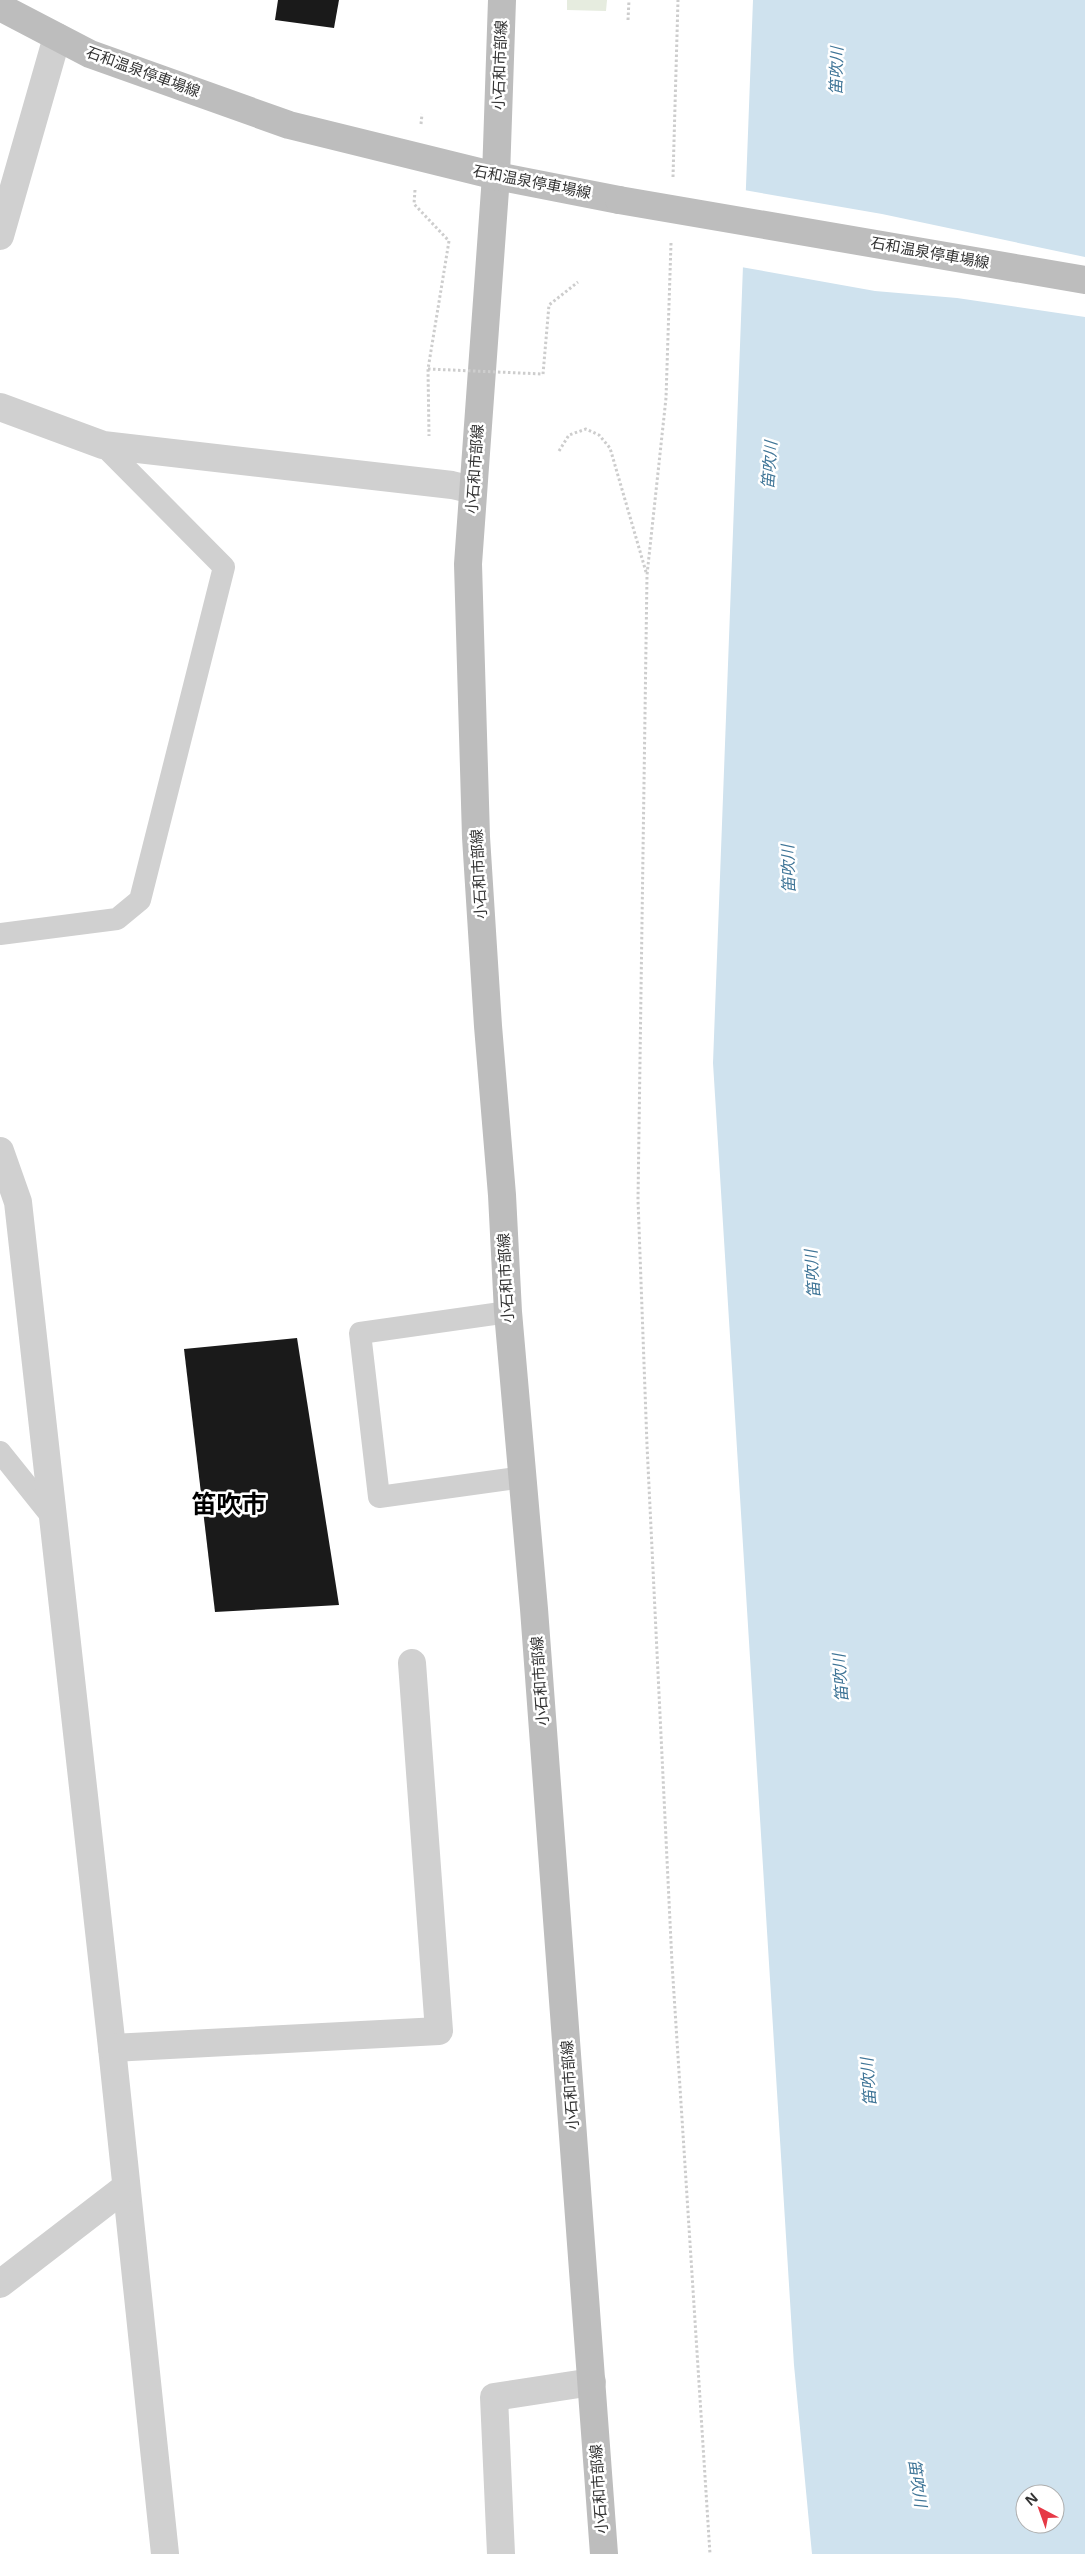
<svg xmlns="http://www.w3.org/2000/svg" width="1085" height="2554" font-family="'Noto Sans','Noto Sans JP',sans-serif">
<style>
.green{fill:#e6ecdf}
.water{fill:#cfe2ee;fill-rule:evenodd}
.pier{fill:#fff}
.building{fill:#1a1a1a}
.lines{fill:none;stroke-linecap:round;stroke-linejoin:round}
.path{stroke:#cdcdcd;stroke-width:3;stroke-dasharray:2.5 2.5;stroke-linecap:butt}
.lane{stroke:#d0d0d0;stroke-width:22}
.street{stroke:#d0d0d0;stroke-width:28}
.secondary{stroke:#bdbdbd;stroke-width:28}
.path-bridge{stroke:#cdcdcd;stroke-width:3;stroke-dasharray:2.5 2.5;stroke-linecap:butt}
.secondary-bridge{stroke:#bdbdbd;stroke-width:28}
.labels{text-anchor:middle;stroke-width:5;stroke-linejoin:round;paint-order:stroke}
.street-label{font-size:15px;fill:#333;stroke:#fff}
.water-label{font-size:16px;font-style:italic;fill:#3f7597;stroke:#fff}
.town-label{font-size:25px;font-weight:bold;fill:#000;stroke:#fff}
</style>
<rect width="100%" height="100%" fill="#fff"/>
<polygon class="green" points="567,0 607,0 606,11 567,10"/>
<path class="water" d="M753,0h332v2554h-273l-18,-189 -81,-1302zM1025,2494h30v30h-30z"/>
<polygon class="pier" points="744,190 882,214 1085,257 1085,317 957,298 875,291 741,267"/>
<g class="building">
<polygon points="278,0 339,0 334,28 275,20"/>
<polygon points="297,1338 339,1605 215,1612 184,1349"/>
</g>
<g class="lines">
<g class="path">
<polyline points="628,20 629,0"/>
<polyline points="421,124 422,114"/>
<polyline points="673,177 678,0"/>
<polyline points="415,190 414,204 449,241 428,369 429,436"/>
<polyline points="671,243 666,398 647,575 638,1200 647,1445 672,1963 710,2554"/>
<polyline points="543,374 549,305 578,282"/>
<polyline points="559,451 569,435 586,429 599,435 610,448 646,572"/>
</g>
<g class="lane">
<polyline points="0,934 117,919 140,900 224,567 103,445"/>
<polyline points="508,1312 360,1333 379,1497 524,1477"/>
<polyline points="0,1452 53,1518"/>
</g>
<g class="street">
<polyline points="0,236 57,37"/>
<polyline points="0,407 103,445 452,485 473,490"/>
<polyline points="0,1151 18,1202 112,2048 165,2554"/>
<polyline points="112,2048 439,2031 412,1663"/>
<polyline points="0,2284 126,2187"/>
<polyline points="501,2554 494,2397 592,2382"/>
</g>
<g class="secondary">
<polyline points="502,0 496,176 468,564 476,837 488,1026 502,1195 508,1312 534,1609 604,2554"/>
<polyline points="0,7 90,54 289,125 496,176 619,200"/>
</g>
<polyline class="path-bridge" points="428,369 543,374"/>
<polyline class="secondary-bridge" points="619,200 1085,280"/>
</g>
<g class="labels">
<g class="street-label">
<text transform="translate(500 65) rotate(-88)" y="5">小石和市部線</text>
<text transform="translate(143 72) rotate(20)" y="5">石和温泉停車場線</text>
<text transform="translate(532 182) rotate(11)" y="5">石和温泉停車場線</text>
<text transform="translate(930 253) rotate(10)" y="5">石和温泉停車場線</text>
<text transform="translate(475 469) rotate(-86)" y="5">小石和市部線</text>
<text transform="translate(479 874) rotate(-93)" y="5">小石和市部線</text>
<text transform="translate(506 1278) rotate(-93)" y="5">小石和市部線</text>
<text transform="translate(540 1681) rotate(-94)" y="5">小石和市部線</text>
<text transform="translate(570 2085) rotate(-94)" y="5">小石和市部線</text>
<text transform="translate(599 2489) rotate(-94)" y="5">小石和市部線</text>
</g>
<g class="water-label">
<text transform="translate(836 71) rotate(-89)" y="6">笛吹川</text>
<text transform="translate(769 465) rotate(-86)" y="6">笛吹川</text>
<text transform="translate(788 869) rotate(-92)" y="6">笛吹川</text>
<text transform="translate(812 1274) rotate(-94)" y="6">笛吹川</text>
<text transform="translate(840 1678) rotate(-94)" y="6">笛吹川</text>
<text transform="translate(868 2082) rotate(-94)" y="6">笛吹川</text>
<text transform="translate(918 2483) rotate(82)" y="6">笛吹川</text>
</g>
<g class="town-label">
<text x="229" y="1513">笛吹市</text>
</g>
</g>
<g transform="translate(1040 2509) rotate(319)"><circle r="24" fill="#ffffff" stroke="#adadad"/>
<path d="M0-4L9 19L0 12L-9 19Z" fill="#e63946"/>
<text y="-8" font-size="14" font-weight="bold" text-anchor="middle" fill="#333333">N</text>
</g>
</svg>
